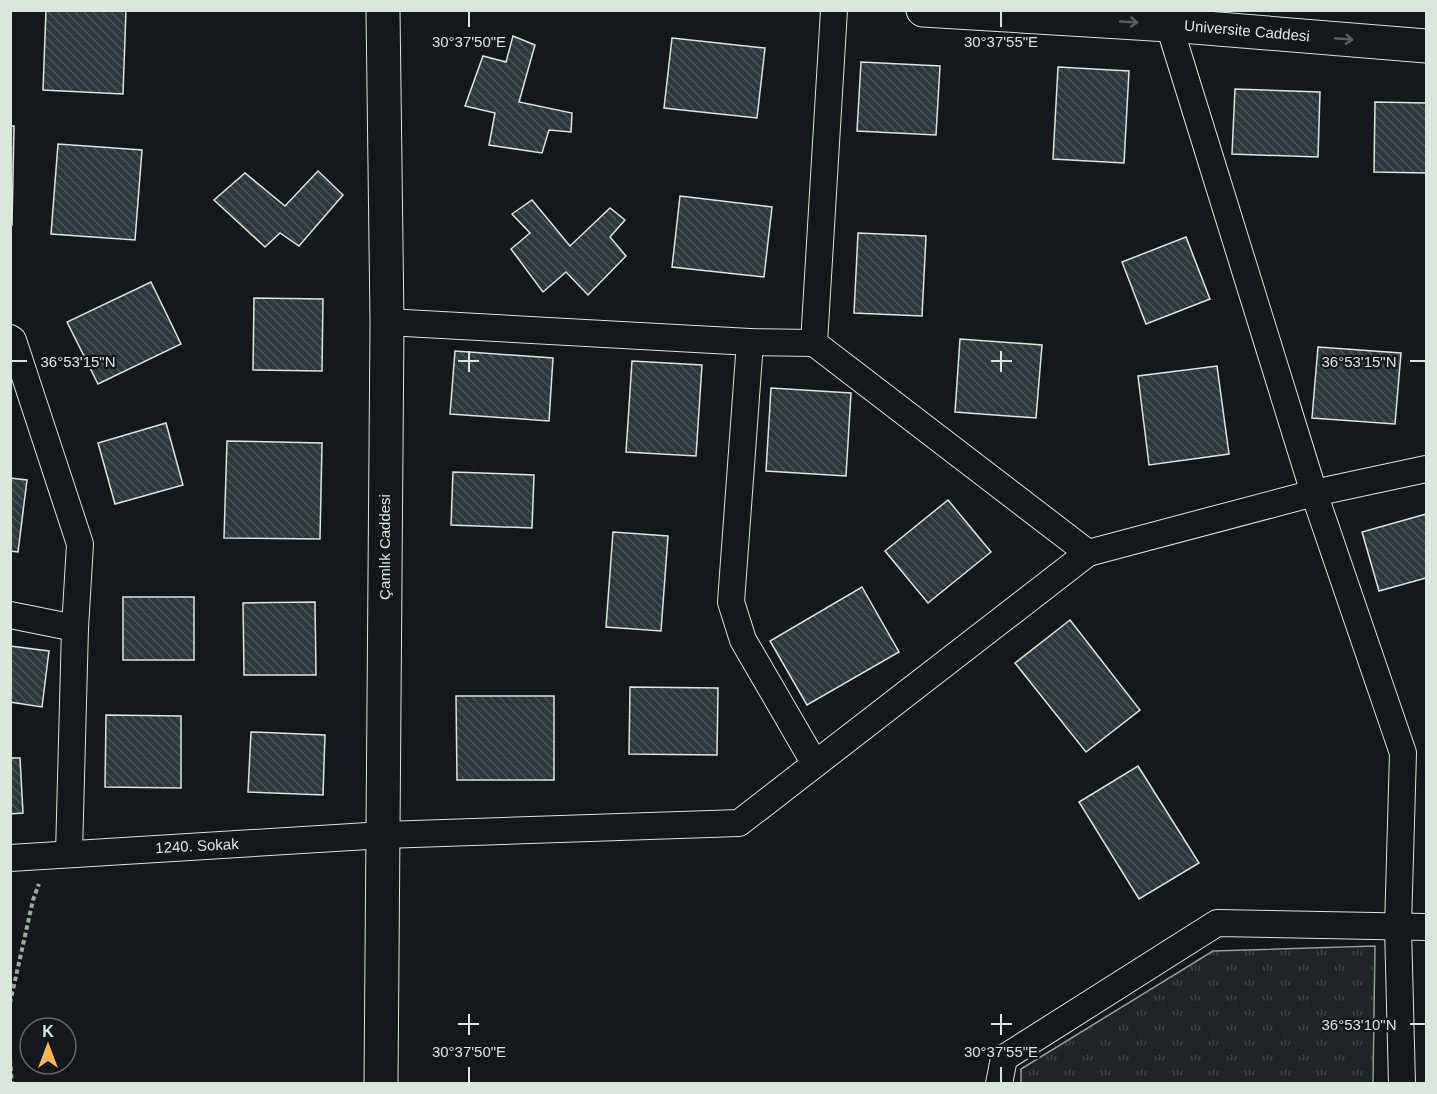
<svg xmlns="http://www.w3.org/2000/svg" width="1437" height="1094" font-family="Arial,sans-serif">
<style>
.grass{fill:url(#grass-tufts);stroke:#939e99;stroke-width:1.5}
.building{fill:url(#building-back-hatch);stroke:#d8e6dc;stroke-width:1.5}
.lines{fill:none;stroke-linecap:round;stroke-linejoin:round}
.minor-casing{stroke:#d8e6dc;stroke-width:28}
.tertiary-casing{stroke:#d8e6dc;stroke-width:35}
.path{stroke:#9da8a2;stroke-width:4;stroke-dasharray:4.5 3;stroke-linecap:butt}
.minor{stroke:#14181c;stroke-width:26}
.tertiary{stroke:#14181c;stroke-width:33}
.oneway{stroke:#59605f}
.ticks{fill:none;stroke:#d8e6dc;stroke-width:2}
.labels{text-anchor:middle;stroke-width:4.5;stroke-linejoin:round;paint-order:stroke}
.street-label{font-size:15px;fill:#d8e6dc;stroke:#14181c}
.ticks-label{font-size:15px;text-anchor:middle;fill:#d8e6dc;stroke:#14181c;stroke-width:4.5;stroke-linejoin:round;paint-order:stroke}
</style>
<defs>
<pattern id="grass-tufts" width="24" height="20" patternUnits="userSpaceOnUse" patternTransform="scale(1.5)"><rect width="24" height="20" fill="#202428"/><path d="M3 7l-1-3M5 7V3M7 7l1-3M15 17l-1-3M17 17v-4M19 17l1-3" fill="none" stroke="#404447"/></pattern>
<pattern id="building-back-hatch" width="6" height="6" patternUnits="userSpaceOnUse" patternTransform="scale(1.5)"><rect width="6" height="6" fill="#2c363c"/><path d="M-1 5l2 2M0 0l6 6M5-1l2 2" fill="none" stroke="#4a5358"/></pattern>
</defs>
<rect width="100%" height="100%" fill="#14181c"/>
<polygon class="grass" points="1375,946 1373,1083 1021,1083 1021,1069 1213,951"/>
<g class="building">
<polygon points="46,10 126,10 123,94 43,90"/>
<polygon points="513,36 535,45 519,102 572,113 571,132 549,130 542,153 489,145 495,113 465,106 483,56 506,62"/>
<polygon points="672,38 765,48 757,118 664,108"/>
<polygon points="861,62 940,66 936,135 857,131"/>
<polygon points="1058,67 1129,71 1124,163 1053,159"/>
<polygon points="1235,89 1320,92 1318,157 1232,154"/>
<polygon points="1375,102 1426,103 1426,173 1374,172"/>
<polygon points="10,126 14,126 12,225 10,225"/>
<polygon points="58,144 142,150 135,240 51,234"/>
<polygon points="318,171 343,195 299,246 280,233 265,247 214,200 245,173 285,206"/>
<polygon points="680,196 772,207 764,277 672,267"/>
<polygon points="532,200 570,246 610,208 625,220 610,237 626,256 588,295 566,272 543,292 511,249 530,233 512,214"/>
<polygon points="858,233 926,236 922,316 854,313"/>
<polygon points="1186,237 1210,299 1146,324 1122,262"/>
<polygon points="151,282 181,344 98,384 67,322"/>
<polygon points="254,298 323,299 322,371 253,370"/>
<polygon points="960,339 1042,345 1036,418 955,412"/>
<polygon points="1318,347 1401,353 1395,424 1312,418"/>
<polygon points="455,351 553,358 549,421 450,414"/>
<polygon points="632,361 702,365 696,456 626,452"/>
<polygon points="1217,366 1229,454 1149,465 1138,376"/>
<polygon points="771,388 851,393 846,476 766,471"/>
<polygon points="166,423 183,485 115,504 98,443"/>
<polygon points="227,441 322,443 320,539 224,538"/>
<polygon points="453,472 534,475 532,528 451,525"/>
<polygon points="10,478 27,480 18,552 10,551"/>
<polygon points="948,500 991,552 928,603 885,551"/>
<polygon points="1426,514 1426,578 1379,591 1362,532"/>
<polygon points="613,532 668,536 661,631 606,627"/>
<polygon points="862,587 899,652 807,705 770,641"/>
<rect x="123" y="597" width="71" height="63"/>
<polygon points="315,602 316,675 244,675 243,603"/>
<polygon points="1070,620 1140,710 1086,752 1015,663"/>
<polygon points="10,646 49,651 42,707 10,702"/>
<polygon points="630,687 718,688 717,755 629,754"/>
<polygon points="456,696 554,696 554,780 457,780"/>
<polygon points="106,715 181,716 181,788 105,787"/>
<polygon points="251,732 325,735 323,795 248,792"/>
<polygon points="10,758 20,758 23,813 10,814"/>
<polygon points="1138,766 1199,863 1139,899 1079,802"/>
</g>
<g class="lines">
<defs>
<g id="minor">
<polyline points="1169,25 1314,493 1403,753 1398,927 1402,1084"/>
<polyline points="387,322 750,342 814,343 1088,553"/>
<polyline points="10,338 13,340 80,544 75,628 69,853"/>
<polyline points="750,342 731,602 743,640 815,764"/>
<polyline points="814,343 834,10"/>
<polyline points="10,615 75,628"/>
<polyline points="10,858 384,835 739,823 1088,553 1314,493 1426,469"/>
<polyline points="999,1084 1004,1058 1217,923 1426,927"/>
</g>
<g id="tertiary">
<polyline points="923,10 1169,25 1426,46"/>
<polyline points="381,1084 387,322 383,10"/>
</g>
</defs>
<use href="#minor" class="minor-casing"/>
<use href="#tertiary" class="tertiary-casing"/>
<g class="path">
<polyline points="10,1003 33,900 39,884"/>
<polyline points="10,1059 12,1084"/>
</g>
<use href="#minor" class="minor"/>
<use href="#tertiary" class="tertiary"/>
</g>
<defs><path id="oneway-shaft" d="M-6 0H5M1.5-3L5.5 0L1.5 3" fill="none" stroke-width="1.6" stroke-linecap="round" stroke-linejoin="round" transform="scale(1.5)"/></defs>
<g class="oneway">
<use href="#oneway-shaft" transform="translate(1129 22) rotate(3)"/>
<use href="#oneway-shaft" transform="translate(1344 39) rotate(5)"/>
</g>
<path class="ticks" d="M469,12v15M1001,12v15M469,351v21M1001,351v21M12,361h15M458,361h21M991,361h21M1410,361h15M469,1014v21M1001,1014v21M458,1024h21M991,1024h21M1410,1024h15M469,1067v15M1001,1067v15"/>
<g class="labels">
<g class="street-label">
<text transform="translate(1247 31) rotate(5)" y="5">Universite Caddesi</text>
<text transform="translate(385 547) rotate(-90)" y="5">Çamlık Caddesi</text>
<text transform="translate(197 846) rotate(-3)" y="5">1240. Sokak</text>
</g>
</g>
<g class="ticks-label">
<text x="469" y="47">30°37'50"E</text>
<text x="1001" y="47">30°37'55"E</text>
<text x="78" y="367">36°53'15"N</text>
<text x="1359" y="367">36°53'15"N</text>
<text x="1359" y="1030">36°53'10"N</text>
<text x="469" y="1057">30°37'50"E</text>
<text x="1001" y="1057">30°37'55"E</text>
</g>
<rect width="1437" height="1094" fill="none" stroke="#d8e6dc" stroke-width="24"/>
<g transform="translate(48 1046)"><circle r="28" fill="#14181c" stroke="#626a69" stroke-width="1.5"/>
<path d="M0-4.5L10 22L0 15L-10 22Z" fill="#ffb74d"/>
<text y="-9" font-size="16" font-weight="bold" text-anchor="middle" fill="#d8e6dc">K</text>
</g>
</svg>
